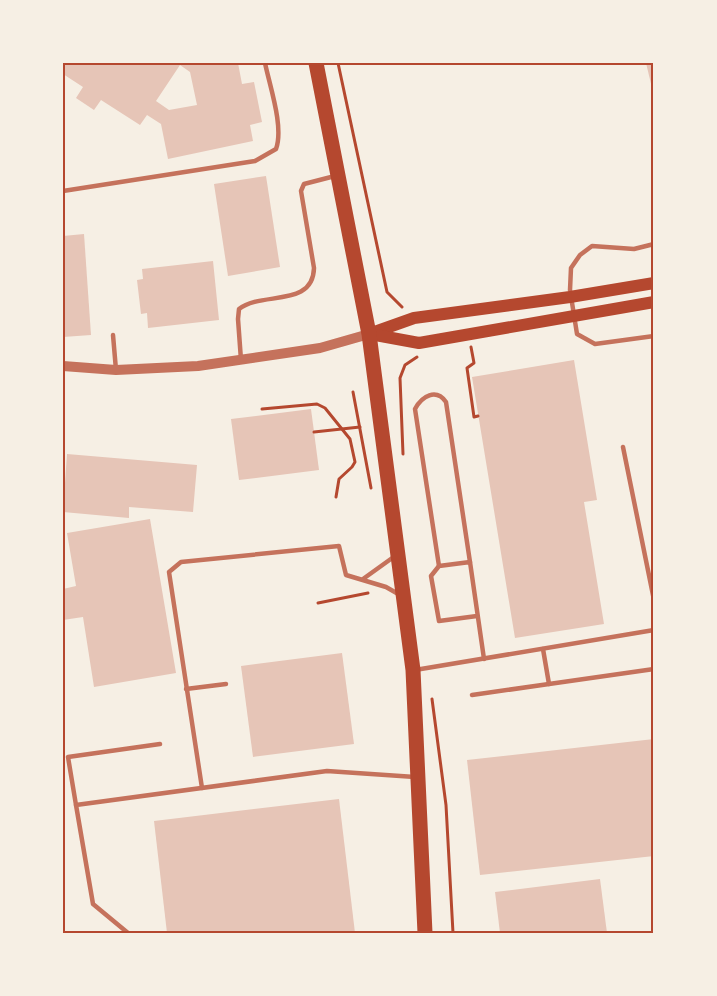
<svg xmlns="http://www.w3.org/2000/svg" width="717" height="996" font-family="Inter,sans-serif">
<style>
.building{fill:#e6c5b7;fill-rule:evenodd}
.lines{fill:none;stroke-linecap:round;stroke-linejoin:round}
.path{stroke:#b5482f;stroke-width:3}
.service{stroke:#c5725c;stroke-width:4.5}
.tertiary{stroke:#c5725c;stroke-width:10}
.secondary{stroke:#b5482f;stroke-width:12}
.primary{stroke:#b5482f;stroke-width:15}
.neatline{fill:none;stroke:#b5482f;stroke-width:2}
</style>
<rect width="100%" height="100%" fill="#f6efe4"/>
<g class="building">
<path d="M63,63h175l4,21 12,-2 8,40 -12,3 3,16 -85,18 -7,-35 -14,-9 -7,10 -39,-25 -7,10 -18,-12 7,-11 -20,-13zM180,65l10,7 7,33 -28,5 -13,-9z"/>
<polygon points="646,63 654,63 654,92 653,92"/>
<polygon points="266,176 280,267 228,276 214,184"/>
<polygon points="84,234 91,335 63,337 63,236"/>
<polygon points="213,261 219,320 148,328 147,313 141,314 137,280 143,279 142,269"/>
<polygon points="574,360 597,500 584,502 604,624 515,638 472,377"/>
<polygon points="311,409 319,470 239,480 231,419"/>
<polygon points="67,454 197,465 193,512 129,507 129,518 63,512"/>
<polygon points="150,519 176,673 94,687 83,617 63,620 63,589 76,586 67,533"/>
<polygon points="342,653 354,744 253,757 241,666"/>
<polygon points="654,739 654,856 480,875 467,760"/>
<polygon points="339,799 355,933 167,933 154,821"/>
<polygon points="600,879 607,933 500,933 495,892"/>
</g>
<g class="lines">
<g class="path">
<polyline points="338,63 387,292 402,307"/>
<polyline points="471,347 474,363 467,368 474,417 478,416"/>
<polyline points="353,392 371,488"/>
<polyline points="262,409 317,404 325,408 350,439 355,462 352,467 339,479 336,497"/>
<polyline points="314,432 360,427"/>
<polyline points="403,454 400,378 405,365 417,357"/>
<polyline points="318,603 368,593"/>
<polyline points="432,699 446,805 453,933"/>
</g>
<g class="service">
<path d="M63,191l192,-30 21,-12c8,-22 -6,-62 -11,-86"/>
<polyline points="654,244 634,249 592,246 580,255 571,268 570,290 577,334 595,344 654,336"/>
<polyline points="113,335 116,370"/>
<path d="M241,360l-3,-41 1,-10c23,-18 74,-1 75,-41l-13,-77 3,-7 31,-8"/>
<polyline points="623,447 654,600"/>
<path d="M439,566l-24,-157c7,-13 21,-21 31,-7l24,160"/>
<polyline points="363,579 395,556"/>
<polyline points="477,616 439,621 431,576 439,566 470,562 484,659"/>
<polyline points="543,649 549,684 654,669"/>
<polyline points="415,670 654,630"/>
<polyline points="186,689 226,684"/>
<polyline points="472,695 549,684"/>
<polyline points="202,788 169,572 181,562 339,546 346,575 386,587 400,595"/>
<polyline points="76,805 68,757 160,744"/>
<polyline points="128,933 93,904 76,805 327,771 415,777"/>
</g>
<polyline class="tertiary" points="63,366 116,370 198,366 320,348 369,334"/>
<g class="secondary">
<polyline points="369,334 414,318 570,297 654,283"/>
<polyline points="370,334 419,343 654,302"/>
</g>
<polyline class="primary" points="316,63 369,334 413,670 425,933"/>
</g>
<rect width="717" height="996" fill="none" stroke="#f6efe4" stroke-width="129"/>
<rect x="64" y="64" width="588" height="868" class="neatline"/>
</svg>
